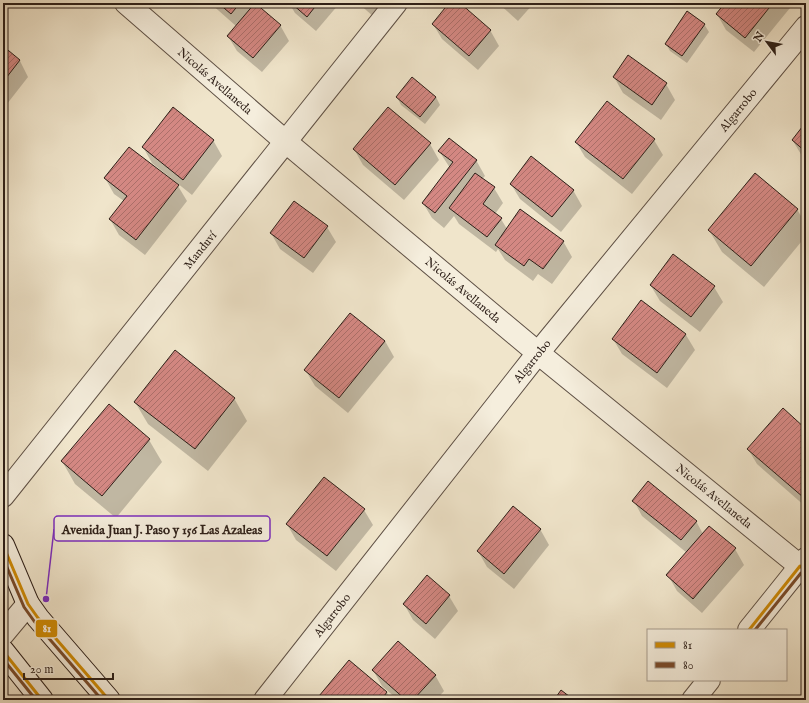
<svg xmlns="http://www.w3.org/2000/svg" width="809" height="703" font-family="'IM FELL English',serif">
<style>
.shadow{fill:#0003}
.building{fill:url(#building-hatch);stroke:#2d1f18}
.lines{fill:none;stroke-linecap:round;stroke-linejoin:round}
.minor-casing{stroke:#5e5045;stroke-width:24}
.secondary-casing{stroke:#2d1f18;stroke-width:24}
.minor{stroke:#f5eedd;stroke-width:22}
.secondary{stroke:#f5eedd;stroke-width:22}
.bus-1-casing{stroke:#f5eedd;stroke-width:6}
.bus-2-casing{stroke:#f5eedd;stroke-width:6}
.bus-1{stroke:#cf8b05;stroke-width:3}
.bus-2{stroke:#7a4b2a;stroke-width:3}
.labels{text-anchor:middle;stroke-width:3.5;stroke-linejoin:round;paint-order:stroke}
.street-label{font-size:12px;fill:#2d1f18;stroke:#f5eedd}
.leader{fill:none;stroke:#7b2cbf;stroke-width:1.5}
.callout-dot{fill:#7b2cbf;stroke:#f5eedd;stroke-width:1.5}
.callout{fill:#f5eedd;stroke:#7b2cbf;stroke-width:1.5}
.callout-label{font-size:13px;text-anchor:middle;font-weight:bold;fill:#2d1f18}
.line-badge{stroke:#f5eedd;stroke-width:1.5}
.badge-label{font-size:11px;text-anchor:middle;font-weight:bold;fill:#fff}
</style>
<defs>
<pattern id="building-hatch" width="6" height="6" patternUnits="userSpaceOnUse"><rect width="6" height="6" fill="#d48883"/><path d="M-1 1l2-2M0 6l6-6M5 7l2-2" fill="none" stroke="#ac6f6a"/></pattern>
</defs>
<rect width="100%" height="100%" fill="#f0e5cb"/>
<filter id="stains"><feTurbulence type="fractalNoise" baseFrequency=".005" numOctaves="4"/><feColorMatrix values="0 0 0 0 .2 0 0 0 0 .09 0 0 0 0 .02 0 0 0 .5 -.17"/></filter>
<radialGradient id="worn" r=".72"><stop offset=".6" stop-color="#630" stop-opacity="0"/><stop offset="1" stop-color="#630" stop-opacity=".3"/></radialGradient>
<g class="shadow">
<polygon points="210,3 262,3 259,7 280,25 289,41 262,72 237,51 228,36 236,26"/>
<polygon points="289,3 339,3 339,4 316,31 295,13"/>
<polygon points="358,3 386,3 374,17"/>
<polygon points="451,3 459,3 490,30 499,46 478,70 442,39 433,24"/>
<polygon points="498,3 534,3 518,21"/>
<polygon points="726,3 794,3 754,52 726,30 717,14"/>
<polygon points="704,24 709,32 687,63 670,51 666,44"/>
<polygon points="3,48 20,61 28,77 3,109"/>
<polygon points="628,57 666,84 675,100 661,120 623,93 614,77"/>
<polygon points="412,78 436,97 440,105 425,124 401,105 397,97"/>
<polygon points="806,124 806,159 802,156 793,141"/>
<polygon points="213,140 222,156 192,195 152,163 143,147"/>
<polygon points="654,140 663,155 632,194 585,157 576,142"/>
<polygon points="430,144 439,160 404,200 363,165 354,149"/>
<polygon points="439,151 476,160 485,176 482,179 494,188 503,203 495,214 501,219 507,229 563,241 572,257 552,284 538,274 533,281 505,260 498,249 496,252 459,224 454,216 444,228 432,218 423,203 450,168"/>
<polygon points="105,178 178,186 187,201 145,255 119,235 110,219 124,201 114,194"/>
<polygon points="511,184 573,190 582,206 561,232 520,199"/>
<polygon points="797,209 806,225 806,236 764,287 722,252 709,230"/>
<polygon points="327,227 336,242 313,273 280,249 271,233"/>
<polygon points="651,286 714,287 723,302 700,332 660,301"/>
<polygon points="641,301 686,335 695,350 667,388 622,354 613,339"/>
<polygon points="385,341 394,357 348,413 315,386 306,371"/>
<polygon points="234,398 247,421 208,471 148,424 135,402"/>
<polygon points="109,406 149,440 162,462 116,518 75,484 62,461"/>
<polygon points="806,430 806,507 757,464 748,449"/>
<polygon points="634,501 696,521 703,534 735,549 744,565 702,613 677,591 668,575 687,553 642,516"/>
<polygon points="364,510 373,525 336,571 296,540 287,524"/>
<polygon points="540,529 549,545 514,589 487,567 478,551"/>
<polygon points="449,596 458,611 435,639 413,620 404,604"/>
<polygon points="349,662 387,693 391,700 323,700 320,696"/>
<polygon points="373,670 435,675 444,691 436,700 398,700 382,686"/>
</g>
<g class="building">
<polygon points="218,3 240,3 231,14"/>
<polygon points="255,3 281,25 253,58 227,36"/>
<polygon points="291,3 318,3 307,17"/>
<polygon points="449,3 460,3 491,30 469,56 432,24"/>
<polygon points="725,3 773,3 745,38 716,14"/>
<polygon points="687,11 705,24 682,56 665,44"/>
<polygon points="3,46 20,60 3,82"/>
<polygon points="628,55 667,83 652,105 613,77"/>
<polygon points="412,77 436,97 420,117 396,97"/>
<polygon points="607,101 655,139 623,179 575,142"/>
<polygon points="173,107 214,140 183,180 142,147"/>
<polygon points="388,107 431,143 395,185 353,149"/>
<polygon points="806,122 806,152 792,140"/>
<polygon points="449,138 477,160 435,213 422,203 453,162 438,151"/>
<polygon points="129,147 179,185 136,240 109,219 127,196 104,178"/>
<polygon points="531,156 574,190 552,217 510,184"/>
<polygon points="475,173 495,187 483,204 502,218 487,237 449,208"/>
<polygon points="755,173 798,209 751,266 708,230"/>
<polygon points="294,201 328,226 304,258 270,233"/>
<polygon points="520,209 564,241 543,269 529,259 524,266 495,245"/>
<polygon points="673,254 715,286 691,317 650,285"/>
<polygon points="641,300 686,334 657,373 612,339"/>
<polygon points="350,313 385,341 339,398 304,370"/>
<polygon points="175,350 235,398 195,449 134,402"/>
<polygon points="109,404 150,439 102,496 61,461"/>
<polygon points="783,408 806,429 806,493 803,497 747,449"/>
<polygon points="324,477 365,509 327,556 286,524"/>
<polygon points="648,481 697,521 681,540 632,501"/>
<polygon points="513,506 541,529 504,574 477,551"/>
<polygon points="709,526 736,548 693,599 666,575"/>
<polygon points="427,575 450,595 426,624 403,604"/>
<polygon points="398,641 436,675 413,700 406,700 372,670"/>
<polygon points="349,660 387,692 381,700 324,700 319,696"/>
<polygon points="561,690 574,700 554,700"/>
</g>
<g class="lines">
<defs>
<g id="minor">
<polyline points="126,3 286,142 538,353 806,571"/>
<polyline points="3,496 396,3"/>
<polyline points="749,630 806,559"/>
<polyline points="3,634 28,604"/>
<polyline points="265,700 538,353 806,27"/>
<polyline points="693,700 709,680"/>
</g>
<g id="secondary">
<polyline points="3,545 28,604 38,618 109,700"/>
<polyline points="3,651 42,700"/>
</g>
</defs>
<use href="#minor" class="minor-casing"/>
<use href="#secondary" class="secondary-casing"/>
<use href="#minor" class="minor"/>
<use href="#secondary" class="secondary"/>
<defs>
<g id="bus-1">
<polyline points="3,545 28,604 38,618 109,700"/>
<polyline points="749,630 800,566 806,571"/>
<polyline points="3,651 42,700"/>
</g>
<g id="bus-2">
<polyline points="3,558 24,607 34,621 102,700"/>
<polyline points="755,630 801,573 803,575"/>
<polyline points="3,659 36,700"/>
</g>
</defs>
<use href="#bus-1" class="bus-1-casing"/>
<use href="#bus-2" class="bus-2-casing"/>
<use href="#bus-1" class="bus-1"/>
<use href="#bus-2" class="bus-2"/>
</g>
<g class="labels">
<g class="street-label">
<text transform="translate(215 81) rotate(41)" y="4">Nicolás Avellaneda</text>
<text transform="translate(738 110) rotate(-51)" y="4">Algarrobo</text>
<text transform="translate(200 250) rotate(-51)" y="4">Manduví</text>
<text transform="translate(463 290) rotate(40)" y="4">Nicolás Avellaneda</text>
<text transform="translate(532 361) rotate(-51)" y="4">Algarrobo</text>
<text transform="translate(714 496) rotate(39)" y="4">Nicolás Avellaneda</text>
<text transform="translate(332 615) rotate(-52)" y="4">Algarrobo</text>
</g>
</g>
<path class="leader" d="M46 599L54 529"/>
<circle class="callout-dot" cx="46" cy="599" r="4"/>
<rect class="callout" x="54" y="516" width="216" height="25" rx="4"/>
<g class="callout-label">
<text x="162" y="534">Avenida Juan J. Paso y 156 Las Azaleas</text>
</g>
<rect class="line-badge" x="35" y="619" width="23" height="19" rx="4" fill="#cf8b05"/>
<g class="badge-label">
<text x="47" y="632">81</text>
</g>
<rect width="809" height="703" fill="none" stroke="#f0e5cb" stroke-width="16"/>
<rect x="4" y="4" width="801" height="695" fill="none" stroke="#2d1f18" stroke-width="2"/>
<rect x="8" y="8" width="793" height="687" fill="none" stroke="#2d1f18"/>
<rect x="647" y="629" width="140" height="52" fill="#f5eedd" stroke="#a59b8e"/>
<rect x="655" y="642" width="20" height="6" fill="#cf8b05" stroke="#a59b8e"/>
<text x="683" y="649" font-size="12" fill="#2d1f18">81</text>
<rect x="655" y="662" width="20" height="6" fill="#7a4b2a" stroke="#a59b8e"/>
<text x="683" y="669" font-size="12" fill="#2d1f18">80</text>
<g transform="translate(767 42) rotate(302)" stroke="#f5eedd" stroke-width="3" paint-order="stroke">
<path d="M0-3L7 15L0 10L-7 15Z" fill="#2d1f18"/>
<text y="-6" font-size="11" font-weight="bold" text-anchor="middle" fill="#2d1f18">N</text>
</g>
<path d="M24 673v6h89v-6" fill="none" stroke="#2d1f18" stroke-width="2"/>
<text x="30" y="673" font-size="12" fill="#2d1f18" stroke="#f5eedd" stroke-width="3" paint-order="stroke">20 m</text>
<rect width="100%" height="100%" filter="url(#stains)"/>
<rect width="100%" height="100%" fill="url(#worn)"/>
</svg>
